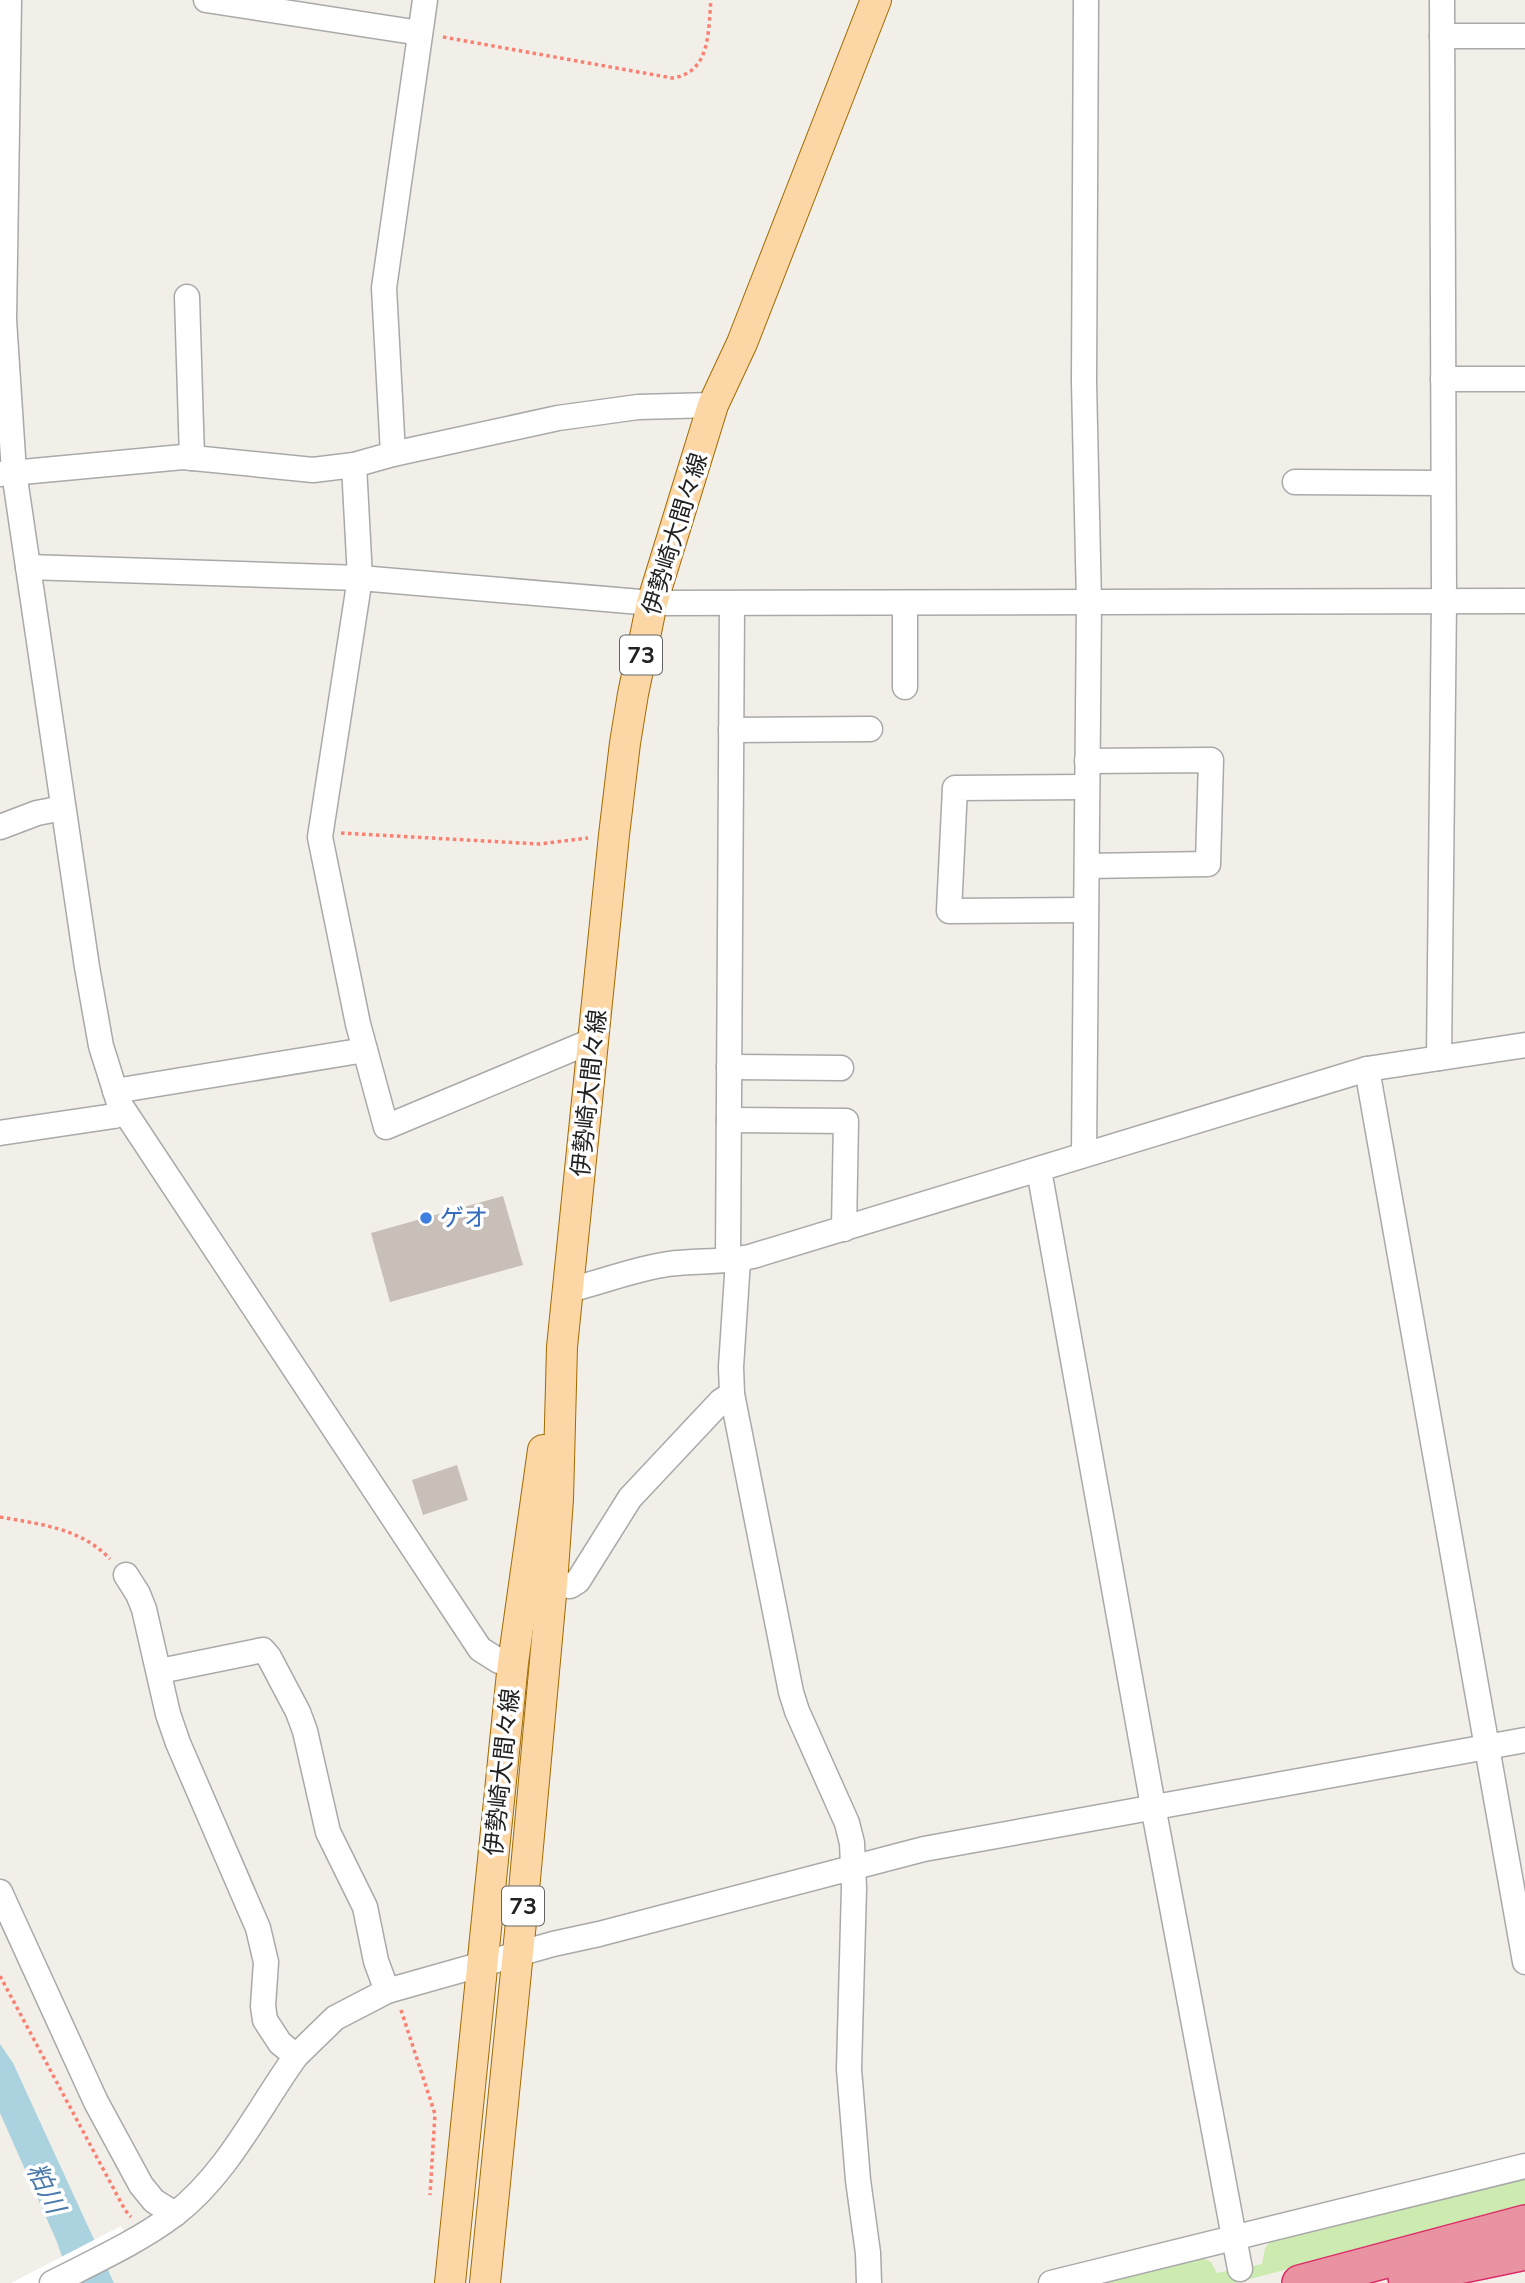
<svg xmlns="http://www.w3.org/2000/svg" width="1525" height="2283" font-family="Mulish,'Noto Sans JP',sans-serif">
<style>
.grass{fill:#cdebb0}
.water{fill:#aad3df}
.pier{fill:#fff}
.building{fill:#c7bfb8}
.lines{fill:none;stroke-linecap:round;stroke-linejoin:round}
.minor-casing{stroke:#a9a9a9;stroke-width:27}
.major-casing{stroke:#a06b00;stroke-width:32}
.highway-casing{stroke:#dc2a67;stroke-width:38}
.path{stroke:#fa8072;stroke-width:3.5;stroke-dasharray:3.5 3.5;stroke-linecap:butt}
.minor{stroke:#fff;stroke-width:24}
.major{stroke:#fcd6a4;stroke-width:30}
.highway{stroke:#e892a2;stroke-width:35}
.shop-dot{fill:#3f7fe0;stroke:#fff;stroke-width:2.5}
.labels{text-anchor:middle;stroke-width:7;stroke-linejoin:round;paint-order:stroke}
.shield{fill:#fff;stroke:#646464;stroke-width:2}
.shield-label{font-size:23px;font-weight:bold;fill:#222}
.street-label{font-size:24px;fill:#222;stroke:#fff}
.shop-label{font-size:24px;fill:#366cbe;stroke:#fff;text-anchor:start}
.water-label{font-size:26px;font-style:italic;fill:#4a7aab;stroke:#fff}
</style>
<rect width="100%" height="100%" fill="#f2efe9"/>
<polygon class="grass" points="1525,2178 1525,2206 1235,2283 1090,2283 1203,2258 1211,2262 1217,2273 1262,2264 1265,2248 1270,2242"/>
<polygon class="water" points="0,2044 13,2063 114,2283 71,2283 57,2242 0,2113"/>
<polygon class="pier" points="121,2226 135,2251 74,2283 11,2283"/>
<g class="building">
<polygon points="503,1196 523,1265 390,1302 371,1233"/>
<polygon points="457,1465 468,1500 423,1515 412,1480"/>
</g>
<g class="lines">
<defs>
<g id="minor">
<polyline points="9,0 4,320 14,472 87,967 101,1046 119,1103 480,1649 499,1661 513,1663"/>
<polyline points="206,0 420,33"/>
<polyline points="1442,36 1525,36"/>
<polyline points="187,297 192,458"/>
<polyline points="1443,379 1525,379"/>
<polyline points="393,454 384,288 425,0"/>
<polyline points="0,474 183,457 313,470 354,465 393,454 558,418 638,407 713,405"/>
<polyline points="1295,482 1443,483"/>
<polyline points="28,567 360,578 354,465"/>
<polyline points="905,604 905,687"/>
<polyline points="731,730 870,729"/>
<polyline points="0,827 37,813 63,808"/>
<polyline points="1087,866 1208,864 1211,760 1087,761"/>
<polyline points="1086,910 949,911 955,788 1087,787"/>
<polyline points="594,1040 386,1127 358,1024 320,837 360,578 652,603 1525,601"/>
<polyline points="1439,1058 1444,601 1442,0"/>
<polyline points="729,1067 841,1068"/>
<polyline points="1367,1069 1525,1962"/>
<polyline points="115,1091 365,1050"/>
<polyline points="729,1120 846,1121 844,1229"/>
<polyline points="0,1133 114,1116 124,1112"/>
<polyline points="1084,1154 1089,603 1084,382 1086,0"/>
<polyline points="1039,1170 1153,1806 1240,2269"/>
<polyline points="728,1260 732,604"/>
<polyline points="738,1260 731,1367 732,1394 791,1692 797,1711 847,1823 852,1843 854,1888 849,2069 858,2180 868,2253 869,2283"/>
<path d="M569,1290c33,-8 65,-21 99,-26 28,-4 58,-1 85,-8l614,-187 158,-24"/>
<polyline points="126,1575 138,1594 144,1609 168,1714 178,1743 258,1928 266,1962 263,2006 265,2020 280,2043 296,2056"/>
<polyline points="552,1584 570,1586 578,1581 630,1498 721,1401 732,1394"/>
<polyline points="160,1671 263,1650 269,1657 298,1712 305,1731 328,1832 365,1907 376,1961 387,1991"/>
<polyline points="0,1892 96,2102 141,2185 154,2201 175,2214"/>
<path d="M52,2283c41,-21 86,-41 123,-69 52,-40 83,-105 121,-158l39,-38 52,-27 166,-47 46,-10 325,-85 601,-109"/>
<polyline points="1051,2283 1525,2166"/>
</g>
<g id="major">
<polyline points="450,2283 513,1663 543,1450"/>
<polyline points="485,2283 522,1912 552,1584 558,1499 562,1347 614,835 625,743 633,694 652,603 713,405 742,343 876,0"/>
</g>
<g id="highway">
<polyline points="1406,2277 1525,2252"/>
<polyline points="1300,2283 1525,2223"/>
</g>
</defs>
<use href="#minor" class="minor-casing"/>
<use href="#major" class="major-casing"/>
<use href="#highway" class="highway-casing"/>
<g class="path">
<path d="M443,37l229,41c39,-5 36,-47 39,-78"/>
<polyline points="341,833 539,844 588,838"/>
<path d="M0,1517c39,7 81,11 110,42"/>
<polyline points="0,1976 125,2210 131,2217"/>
<polyline points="401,2010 435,2114 430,2195"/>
</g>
<use href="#minor" class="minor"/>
<use href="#major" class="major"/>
<use href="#highway" class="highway"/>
</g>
<circle class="shop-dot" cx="426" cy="1218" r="7"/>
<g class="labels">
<g class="shield">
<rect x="620" y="635.5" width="42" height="39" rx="5"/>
<rect x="502" y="1886.5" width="42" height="39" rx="5"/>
</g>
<g class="shield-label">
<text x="641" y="663">73</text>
<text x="523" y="1914">73</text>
</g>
<g class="street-label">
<text transform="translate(675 534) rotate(-73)" y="8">伊勢崎大間々線</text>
<text transform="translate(589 1093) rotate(-84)" y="8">伊勢崎大間々線</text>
<text transform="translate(502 1772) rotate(-84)" y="8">伊勢崎大間々線</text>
</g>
<g class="shop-label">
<text x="440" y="1226">ゲオ</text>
</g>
<g class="water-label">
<text transform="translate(46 2188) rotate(64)" y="9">粕川</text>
</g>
</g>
</svg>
